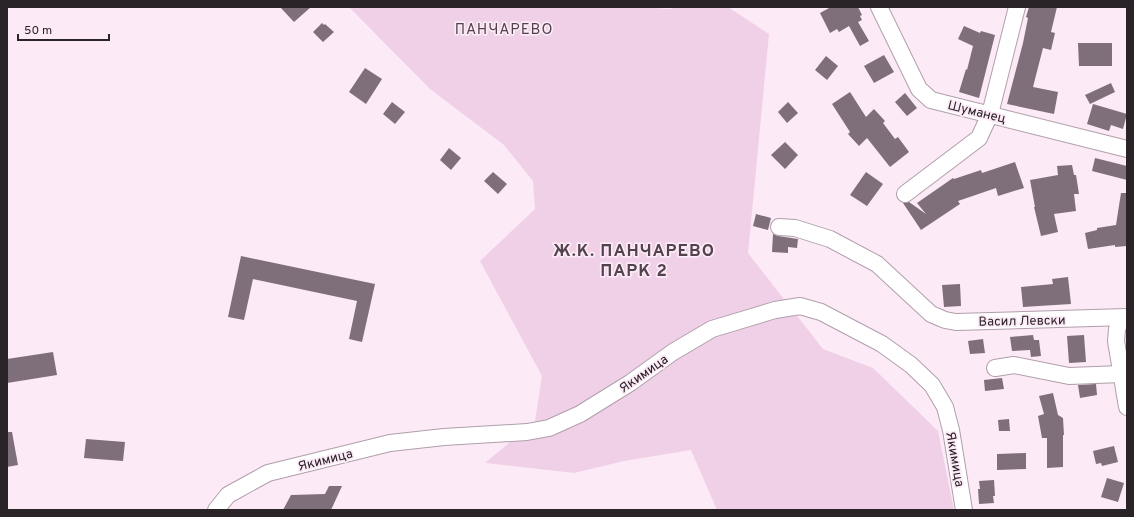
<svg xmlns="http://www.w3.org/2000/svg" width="1134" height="517" font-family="Overpass,sans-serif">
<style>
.green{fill:#f0d0e7}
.building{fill:#7f6f7b}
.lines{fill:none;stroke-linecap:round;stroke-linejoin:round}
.minor-casing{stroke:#b09fab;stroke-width:18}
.minor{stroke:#fff;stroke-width:16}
.labels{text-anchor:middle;stroke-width:3.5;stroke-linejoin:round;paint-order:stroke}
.street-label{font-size:13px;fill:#2a2328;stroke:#fceaf7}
.quarter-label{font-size:15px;letter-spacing:1px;fill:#51424d;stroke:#fceaf7}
.district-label{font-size:17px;font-weight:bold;letter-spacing:1px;fill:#51424d;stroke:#fceaf7}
</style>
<rect width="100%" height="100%" fill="#fceaf7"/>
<polygon class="green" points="349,7 640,7 670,9 678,7 728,7 769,34 748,253 823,349 873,368 938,431 954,510 717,510 691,450 624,461 574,473 485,463 535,421 542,376 480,261 535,209 533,181 504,145 430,89"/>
<g class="building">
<polygon points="280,7 311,7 294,22"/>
<polygon points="831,7 858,7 862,15 860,16 862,20 858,22 869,41 860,46 849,26 839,32 837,29 830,33 820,13"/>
<polygon points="1029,7 1057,7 1051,32 1055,33 1051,50 1043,48 1033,87 1058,92 1054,114 1007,104 1023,43 1028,18 1026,17"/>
<polygon points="322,23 324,25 325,24 334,32 323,42 313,32"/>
<polygon points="964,26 980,33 981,31 995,35 979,98 959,92 966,69 967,70 973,46 958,39"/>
<polygon points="1078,43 1112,43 1112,66 1079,66"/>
<polygon points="884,55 894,72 874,83 864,66"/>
<polygon points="826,56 838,66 827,80 815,70"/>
<polygon points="365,68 382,79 366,104 349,92"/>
<polygon points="1111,83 1115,92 1090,104 1085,95"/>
<polygon points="850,92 866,117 874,109 885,121 883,123 895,139 898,137 909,152 890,167 867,138 859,146 848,134 850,132 832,104"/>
<polygon points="905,93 917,108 907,116 895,102"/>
<polygon points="392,102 405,112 395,124 383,114"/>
<polygon points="788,102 798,113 787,123 778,112"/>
<polygon points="1093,104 1127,114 1123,129 1111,125 1109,131 1087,124"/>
<polygon points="785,142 798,155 785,169 771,155"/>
<polygon points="449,148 461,158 451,170 440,160"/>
<polygon points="1095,158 1127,166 1127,180 1092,171"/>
<polygon points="1015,162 1024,188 998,196 996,188 958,201 960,204 921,230 903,203 909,202 926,214 917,203 953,178 954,179 981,170 982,173"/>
<polygon points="1072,165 1074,175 1076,175 1079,194 1074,194 1076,211 1054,214 1058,232 1041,236 1034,207 1035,207 1030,180 1058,175 1057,166"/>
<polygon points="493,172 507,184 498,194 484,181"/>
<polygon points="866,172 883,184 867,206 850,195"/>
<polygon points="1121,193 1127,193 1127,246 1115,247 1115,245 1088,249 1085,233 1097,230 1097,228 1116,225"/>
<polygon points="756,214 771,218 768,230 753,226"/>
<polygon points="773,234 778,236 798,239 797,248 788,247 788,253 772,252"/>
<polygon points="241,256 375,284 362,342 349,339 357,301 253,279 244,320 228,317"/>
<polygon points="1068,277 1071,304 1023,307 1021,287 1053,284 1052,279"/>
<polygon points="960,284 961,306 944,307 942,285"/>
<polygon points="1033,335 1034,340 1039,340 1041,356 1031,357 1030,350 1012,351 1010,337"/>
<polygon points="1084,335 1086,362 1069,363 1067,336"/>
<polygon points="983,339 985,353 970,354 968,341"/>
<polygon points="53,352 57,375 7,383 7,359"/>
<polygon points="1002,378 1004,389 985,391 984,380"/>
<polygon points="1096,384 1097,395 1080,398 1078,385"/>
<polygon points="1053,393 1058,415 1063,418 1064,435 1063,435 1063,467 1047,468 1047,438 1042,438 1038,416 1044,414 1039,396"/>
<polygon points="1009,419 1010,431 999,431 998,420"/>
<polygon points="7,432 12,432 18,465 7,467"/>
<polygon points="86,439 125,442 123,461 84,458"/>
<polygon points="1114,446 1118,462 1102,466 1101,463 1096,464 1093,451"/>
<polygon points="1026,453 1026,469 997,470 997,454"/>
<polygon points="1107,478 1124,483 1118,502 1101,497"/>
<polygon points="994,480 995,496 993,496 994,503 979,504 978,489 980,489 979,481"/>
<polygon points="329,486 342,486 331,510 283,510 291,495 325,494"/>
</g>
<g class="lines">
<defs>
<g id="minor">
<polyline points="879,7 919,89 931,100 1127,149"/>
<polyline points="905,194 979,138 990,114 1017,7"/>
<polyline points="779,227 795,228 830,239 877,264 931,314 945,320 956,322 1127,317"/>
<polyline points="1122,318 1117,329 1116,341 1127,407"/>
<polyline points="995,368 1014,365 1069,376 1122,374"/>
<polyline points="216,510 228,495 268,473 390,443 444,437 527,432 549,428 580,414 630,383 673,352 712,329 775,310 800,306 821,312 882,344 911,365 932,385 945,407 951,430 964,510"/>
</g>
</defs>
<use href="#minor" class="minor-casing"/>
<use href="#minor" class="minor"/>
</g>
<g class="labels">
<g class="street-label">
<text transform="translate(977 111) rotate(14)" y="5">Шуманец</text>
<text transform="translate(1022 320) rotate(-1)" y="5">Васил Левски</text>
<text transform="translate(643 373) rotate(-35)" y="5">Якимица</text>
<text transform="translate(325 459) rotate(-14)" y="5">Якимица</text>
<text transform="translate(956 459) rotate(80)" y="5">Якимица</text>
</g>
<g class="quarter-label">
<text x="504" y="34">ПАНЧАРЕВО</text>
</g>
<g class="district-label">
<text x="634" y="256">Ж.К. ПАНЧАРЕВО<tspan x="634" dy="20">ПАРК 2</tspan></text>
</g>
</g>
<rect width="1134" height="517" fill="none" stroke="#2a2328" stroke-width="16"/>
<path d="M18 34v6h91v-6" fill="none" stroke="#2a2328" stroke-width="2"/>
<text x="24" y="34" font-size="12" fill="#2a2328" stroke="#fceaf7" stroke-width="3" paint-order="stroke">50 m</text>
</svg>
